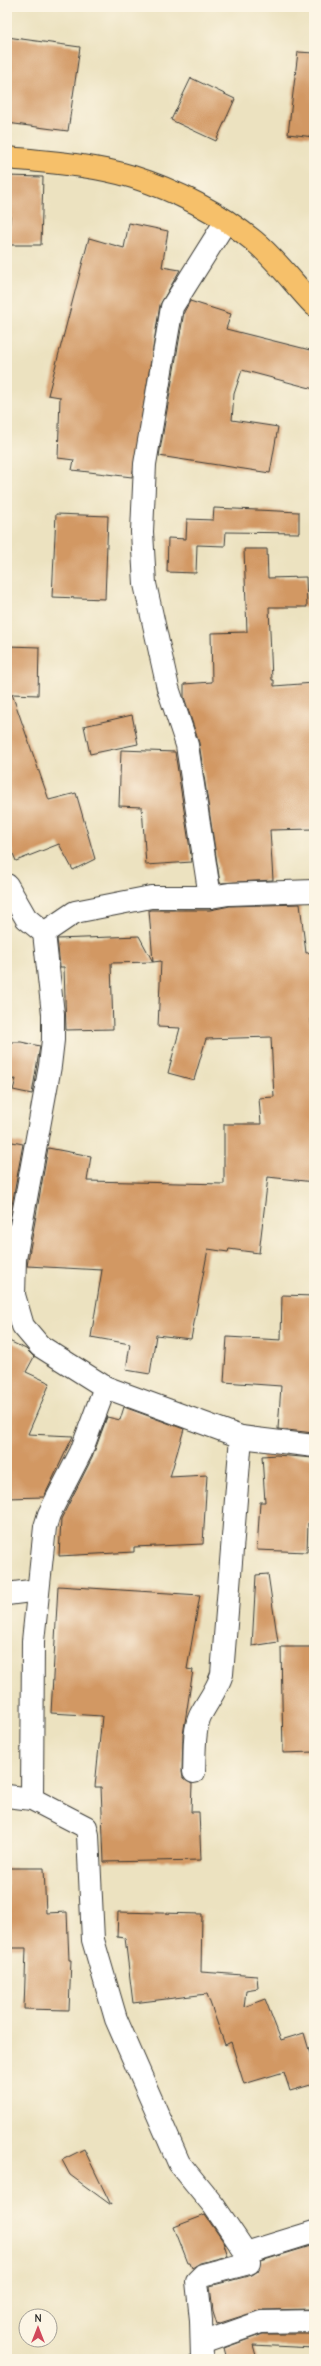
<svg xmlns="http://www.w3.org/2000/svg" width="321" height="2366" font-family="'Comic Neue',sans-serif">
<style>
.building{fill:#d29863}
.lines{fill:none;stroke-linecap:round;stroke-linejoin:round}
.minor-casing{stroke:#3b3a35;stroke-width:24}
.major-casing{stroke:#3b3a35;stroke-width:24}
.minor{stroke:#fff;stroke-width:22}
.major{stroke:#f6c06b;stroke-width:22}
</style>
<rect width="100%" height="100%" fill="#fcf5e5"/>
<filter id="ink" filterUnits="userSpaceOnUse"><feTurbulence type="fractalNoise" baseFrequency=".025" numOctaves="2"/><feDisplacementMap in="SourceGraphic" scale="8" xChannelSelector="R" yChannelSelector="G"/><feConvolveMatrix kernelMatrix="1 2 1 2 8 2 1 2 1" color-interpolation-filters="sRGB"/></filter>
<filter id="wash" filterUnits="userSpaceOnUse"><feTurbulence type="fractalNoise" baseFrequency=".012" numOctaves="4" result="noise"/><feDisplacementMap in="SourceGraphic" scale="16" xChannelSelector="R" yChannelSelector="G"/><feGaussianBlur stdDeviation="0.9" result="paint"/><feColorMatrix in="noise" values="0 0 0 0 0 0 0 0 0 0 0 0 0 0 0 0 0 1.4 0 .05"/><feComposite in="paint" operator="in"/></filter>
<g filter="url(#wash)">
<rect width="100%" height="100%" fill="#ece2c0"/>
<g id="blocks">
<g class="building">
<polygon points="7,37 80,47 68,131 7,123"/>
<polygon points="298,52 314,53 314,137 288,134"/>
<polygon points="191,78 235,99 216,141 171,120"/>
<polygon points="7,176 43,177 41,245 9,245 10,216 7,216"/>
<polygon points="129,223 168,231 162,267 180,270 160,305 132,477 72,470 74,460 58,458 60,397 48,395 89,238 124,248"/>
<polygon points="190,301 231,314 226,329 314,351 314,389 242,370 234,394 232,420 278,427 270,473 159,456 184,312"/>
<polygon points="214,508 299,512 299,533 226,532 225,546 197,545 196,573 167,572 168,538 186,539 187,519 213,520"/>
<polygon points="56,514 108,516 105,599 52,597"/>
<polygon points="244,549 267,549 268,578 306,577 307,607 269,607 272,680 274,680 274,686 314,683 314,829 270,830 273,880 220,883 199,743 184,697 184,684 212,682 211,633 247,632"/>
<polygon points="7,646 39,647 38,695 12,694 49,800 76,793 95,859 73,870 59,844 16,861 7,839"/>
<polygon points="132,715 138,744 90,754 84,726"/>
<polygon points="121,750 175,752 192,862 146,865 142,807 119,806"/>
<polygon points="300,904 306,953 314,952 314,1003 310,1003 314,1063 314,1182 268,1177 259,1253 229,1249 228,1252 208,1249 191,1339 156,1335 150,1374 126,1370 130,1344 91,1337 102,1270 27,1266 48,1148 91,1156 87,1181 224,1184 224,1124 261,1124 259,1098 274,1097 271,1037 206,1039 194,1080 168,1073 180,1028 158,1027 161,961 153,962 149,910 210,910 230,906"/>
<polygon points="139,936 153,962 111,963 113,1029 66,1030 64,967 60,967 57,939"/>
<polygon points="7,1042 21,1042 40,1046 32,1094 13,1090 16,1079 7,1080"/>
<polygon points="7,1141 23,1144 7,1233"/>
<polygon points="282,1295 314,1296 314,1433 278,1429 281,1386 224,1382 227,1337 281,1340"/>
<polygon points="7,1340 26,1349 34,1357 26,1372 50,1383 28,1434 73,1436 44,1497 7,1498"/>
<polygon points="124,1407 184,1429 170,1477 207,1475 203,1544 134,1547 134,1552 59,1556 61,1519 92,1458 107,1417 120,1420"/>
<polygon points="276,1455 314,1458 314,1523 308,1523 307,1552 257,1550 260,1502 265,1502 262,1456"/>
<polygon points="268,1574 278,1642 252,1646 256,1575"/>
<polygon points="58,1586 200,1595 187,1669 193,1670 183,1735 182,1772 183,1778 192,1784 191,1812 199,1812 201,1860 104,1862 101,1787 95,1787 102,1716 51,1713"/>
<polygon points="281,1647 314,1647 314,1752 283,1753"/>
<polygon points="7,1868 44,1868 46,1913 67,1912 69,1960 71,1960 69,2010 24,2009 26,1948 9,1948"/>
<polygon points="118,1912 202,1914 201,1972 257,1976 258,1988 246,1990 244,2007 265,1999 281,2040 304,2033 314,2067 314,2084 290,2091 284,2072 244,2084 231,2042 225,2045 207,1994 133,2003 125,1938 117,1937"/>
<polygon points="84,2149 111,2205 70,2175 62,2160"/>
<polygon points="205,2215 223,2241 228,2256 200,2263 192,2268 190,2263 188,2263 174,2227"/>
<polygon points="314,2245 314,2309 261,2310 217,2324 213,2311 210,2286 252,2275 258,2271 261,2261"/>
<polygon points="263,2334 314,2334 314,2348 253,2345 257,2359 227,2359 224,2348"/>
</g>
</g>
</g>
<g filter="url(#ink)">
<use href="#blocks" fill-opacity="0" stroke="#3b3a35" stroke-width="1"/>
<g class="lines">
<defs>
<g id="minor">
<polyline points="7,885 26,918 44,933 53,1014 53,1040 50,1066 15,1259 14,1295 23,1326 40,1346 105,1387 241,1437 314,1446"/>
<polyline points="210,897 229,894 314,891"/>
<polyline points="44,933 75,912 151,897 210,897 187,745 168,688 145,584 142,532 145,464 172,307 226,221"/>
<polyline points="7,1594 38,1590"/>
<path d="M194,1772c1,-17 -1,-40 6,-56 7,-14 17,-26 22,-42l19,-237"/>
<polyline points="7,1796 32,1799 86,1827 88,1835 93,1940 116,2019 179,2163 214,2206 246,2253"/>
<polyline points="32,1799 33,1641 45,1527 49,1514 81,1452 105,1387"/>
<polyline points="202,2343 261,2322 314,2321"/>
<polyline points="202,2359 201,2320 197,2281 203,2275 249,2263 246,2253 314,2232"/>
</g>
<path id="major" d="M7,158c42,4 86,7 126,19 42,13 87,36 121,64 22,18 40,43 60,64"/>
</defs>
<use href="#minor" class="minor-casing"/>
<use href="#major" class="major-casing"/>
<use href="#minor" class="minor"/>
<use href="#major" class="major"/>
</g>
</g>
<rect width="321" height="2366" fill="none" stroke="#fcf5e5" stroke-width="24"/>
<g transform="translate(38 2328)"><circle r="19" fill="#fcf5e5" stroke="#a29e95"/>
<path d="M0-3L7 15L0 10L-7 15Z" fill="#d1495b"/>
<text y="-6" font-size="11" font-weight="bold" text-anchor="middle" fill="#1c1c1c">N</text>
</g>
</svg>
